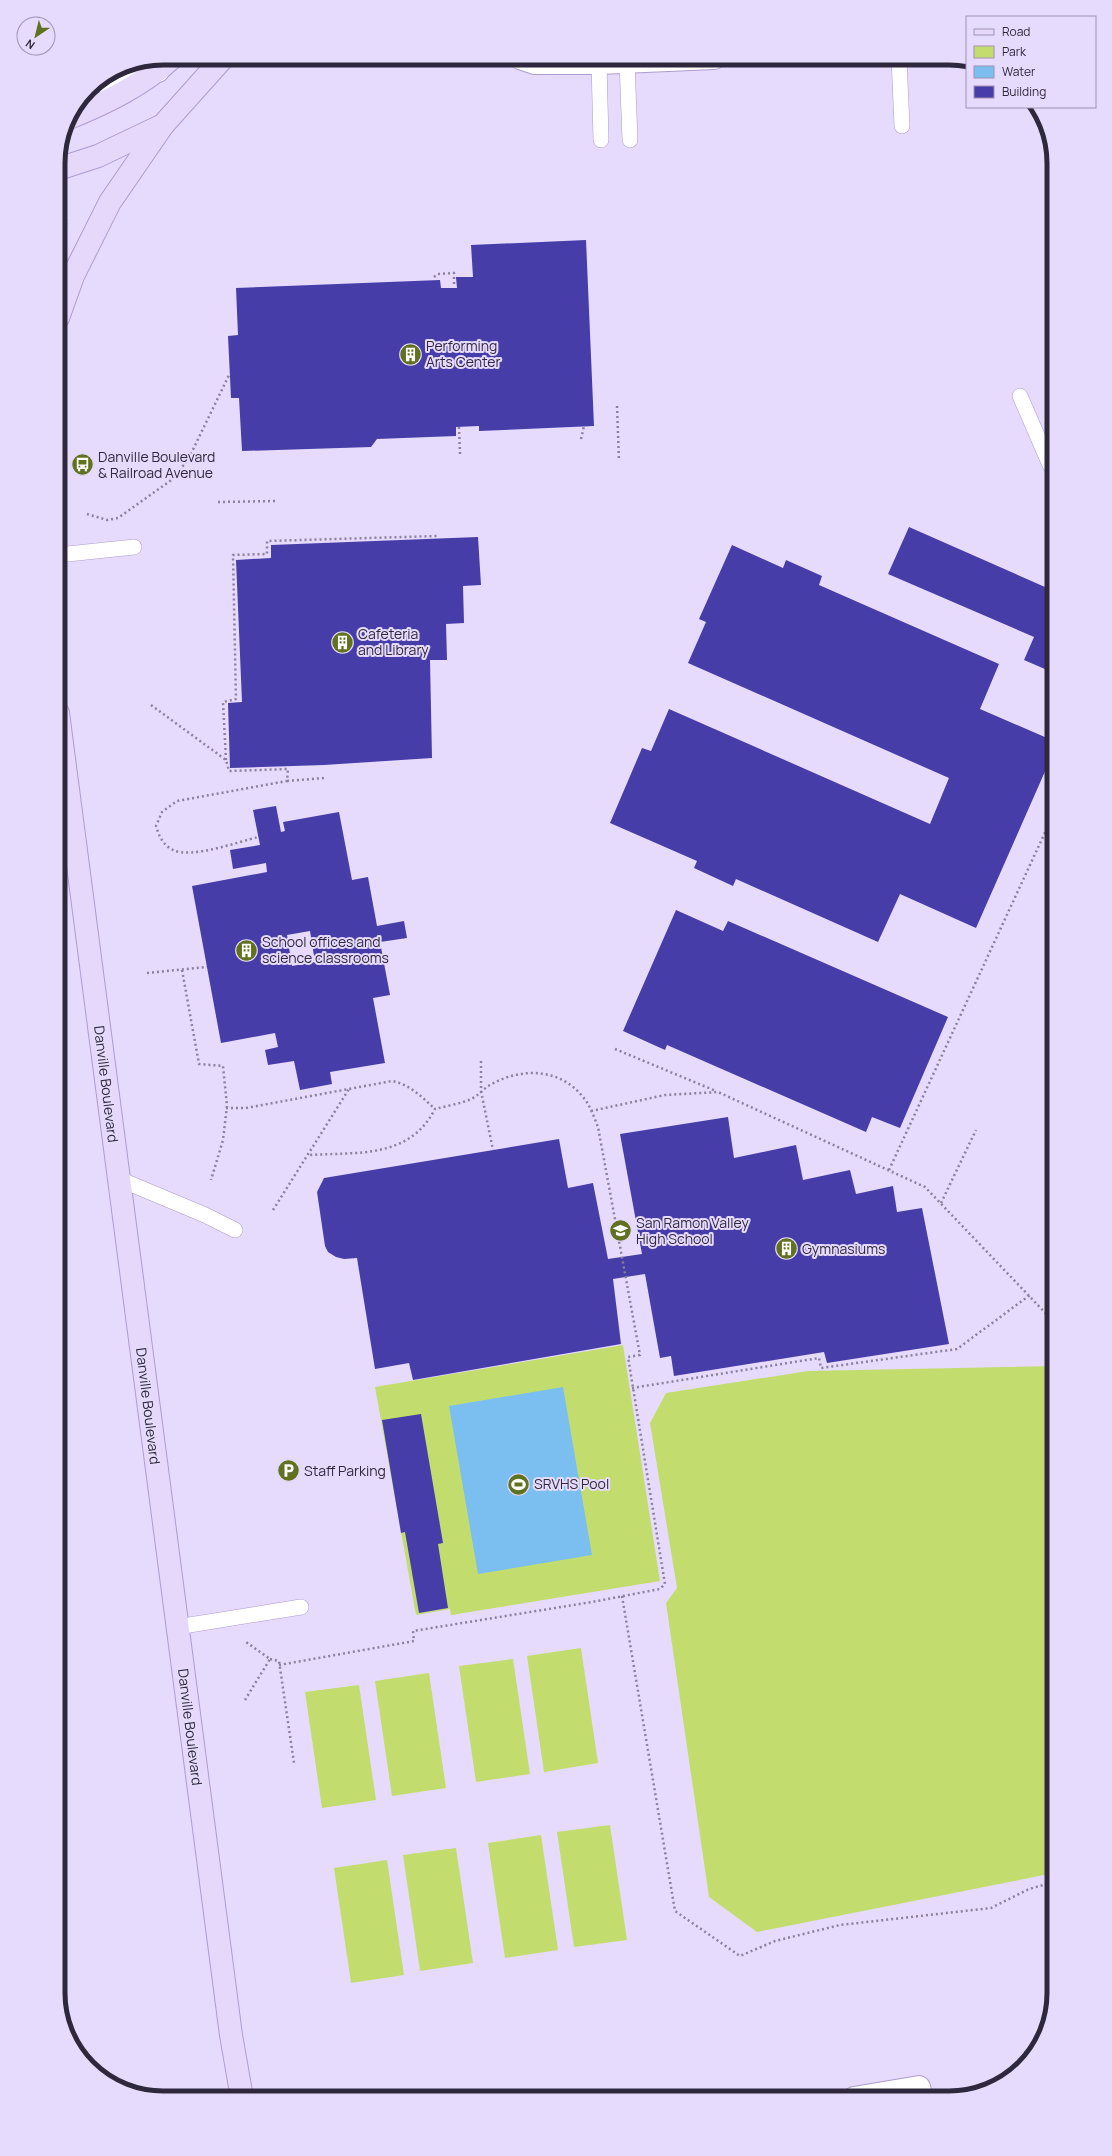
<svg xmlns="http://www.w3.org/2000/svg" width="1112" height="2156" font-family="Manrope,sans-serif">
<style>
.green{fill:#c2dd6e}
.water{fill:#7abff0}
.building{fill:#463da8;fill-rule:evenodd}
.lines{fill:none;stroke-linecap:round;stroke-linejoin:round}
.service-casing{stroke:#ae9bcf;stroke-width:16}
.minor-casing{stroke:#ae9bcf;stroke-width:24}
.tertiary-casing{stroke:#ae9bcf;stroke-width:24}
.secondary-casing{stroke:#ae9bcf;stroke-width:24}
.path{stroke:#8a819c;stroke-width:2.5;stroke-dasharray:2 3;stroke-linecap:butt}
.service{stroke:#fff;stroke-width:15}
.minor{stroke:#fff;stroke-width:22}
.tertiary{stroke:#fff;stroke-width:22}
.secondary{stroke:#e6d8fa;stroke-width:22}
.labels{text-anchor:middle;stroke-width:4;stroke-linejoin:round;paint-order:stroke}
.poi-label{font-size:14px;fill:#2f283d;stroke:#e6dbfc;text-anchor:start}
.street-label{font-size:14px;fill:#2f283d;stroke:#e6dbfc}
.rim{fill:none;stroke:#2f283d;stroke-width:5}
</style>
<rect width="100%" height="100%" fill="#e6dbfc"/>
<g class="green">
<polygon points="623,1345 660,1581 451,1615 450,1609 416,1615 375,1387"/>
<polygon points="1054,1366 1054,1873 757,1932 709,1897 666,1603 677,1588 650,1423 666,1393 808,1371"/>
<polygon points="581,1648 598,1763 544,1772 527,1656"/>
<polygon points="513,1659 530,1774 476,1782 459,1666"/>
<polygon points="429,1673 446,1788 392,1796 375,1681"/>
<polygon points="359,1685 376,1800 322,1808 305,1692"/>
<polygon points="610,1825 627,1940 574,1947 557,1832"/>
<polygon points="541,1835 558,1950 505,1958 488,1843"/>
<polygon points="456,1848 473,1963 420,1971 403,1855"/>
<polygon points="387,1860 404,1975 351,1983 334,1868"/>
</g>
<polygon class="water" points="563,1387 592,1555 478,1574 449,1406"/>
<g class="building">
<polygon points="586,240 594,426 479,431 479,426 456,427 456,436 377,439 371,447 242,451 239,398 231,398 228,336 238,335 236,288 440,280 441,288 457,288 456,277 473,277 471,245"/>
<polygon points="909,527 1054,591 1054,673 1024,660 1034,637 888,574"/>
<polygon points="478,537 481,585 463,586 464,623 446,624 447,660 430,660 432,758 324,765 230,768 228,703 242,702 236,560 271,558 271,545"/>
<polygon points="732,545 783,568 786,560 822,576 819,585 999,664 980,709 1054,741 1054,751 976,928 900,894 878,942 736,879 733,886 694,868 697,861 610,823 642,748 651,751 669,709 930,824 949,778 688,663 706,622 699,619"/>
<path d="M276,806l5,26 4,-1 -2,-9 56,-10 13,68 16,-3 9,49 27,-5 3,17 -27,4 10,53 -17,3 12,65 -55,9 2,12 -32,6 -6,-29 -26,4 -3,-15 13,-3 -3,-14 -54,10 -29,-157 75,-14 -1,-9 -33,6 -3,-19 30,-5 -7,-35zM310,931l5,31 -23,4 -5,-31z"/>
<polygon points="676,910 723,931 728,921 948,1017 900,1128 872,1117 866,1132 667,1045 665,1050 623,1031"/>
<polygon points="728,1117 734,1158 796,1145 803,1180 850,1170 856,1194 893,1186 897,1212 922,1208 949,1344 827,1363 824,1352 674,1376 671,1356 660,1358 645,1274 613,1279 621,1344 413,1380 409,1363 375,1369 357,1258 344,1259 336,1257 328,1252 325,1246 317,1192 324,1178 559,1139 568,1188 593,1183 608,1259 642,1254 620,1134"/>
<polygon points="421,1414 443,1543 438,1544 448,1608 419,1613 405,1532 401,1533 382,1420"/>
</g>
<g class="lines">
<defs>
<g id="service">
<polyline points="899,58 902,126"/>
<polyline points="627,62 630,140"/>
<polyline points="599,63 601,140"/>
<polyline points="1020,396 1050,465 1054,469"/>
<polyline points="58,555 134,547"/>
<polyline points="119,1179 205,1215 235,1230"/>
<polyline points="177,1627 301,1607"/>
</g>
<g id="minor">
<polyline points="520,58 535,63 599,63 714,58"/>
<polyline points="854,2098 919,2087 922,2098"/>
</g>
<polyline id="tertiary" points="100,81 158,71"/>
<g id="secondary">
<path d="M69,118c37,-15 74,-33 103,-60"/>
<polyline points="58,169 98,156 163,125 223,58"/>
<polyline points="58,318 73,276 110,202 163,125"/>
<polyline points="58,713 231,2035 242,2098"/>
</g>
</defs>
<use href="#service" class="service-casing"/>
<use href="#minor" class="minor-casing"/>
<use href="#tertiary" class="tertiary-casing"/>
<use href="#secondary" class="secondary-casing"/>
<g class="path">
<polyline points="58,201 62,214 68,224"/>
<polyline points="434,277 438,274 454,273 454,287"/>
<polyline points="617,406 619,461"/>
<polyline points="459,427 460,454"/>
<polyline points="581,439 584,426"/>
<polyline points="218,502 277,501"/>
<polyline points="87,514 107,520 118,518 170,481 188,460 230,373"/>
<path d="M151,705l75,55 3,11 59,-2 -1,12 -110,20 -15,11 -6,14c3,10 7,19 17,24 18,9 65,-8 85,-13"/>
<polyline points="226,760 223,702 236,699 233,555 267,554 267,541 438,536"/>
<polyline points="287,781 324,778"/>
<polyline points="182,970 199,1064 223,1066 227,1106 223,1140 211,1180"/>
<polyline points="147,973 207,967"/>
<polyline points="615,1049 716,1091"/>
<polyline points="481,1061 481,1091 493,1150"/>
<path d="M226,1108h20l146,-27c17,3 30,16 43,28"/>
<polyline points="591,1111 665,1095 718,1092 925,1187 1054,1322"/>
<polyline points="889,1170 1054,813"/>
<polyline points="941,1203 976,1130"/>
<polyline points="273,1210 349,1089"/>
<polyline points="632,1388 819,1358 821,1368 957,1349 1030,1295"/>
<polyline points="622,1596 675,1911 740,1956 775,1941 840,1925 991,1908 1029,1889 1054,1882"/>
<polyline points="270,1659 279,1661 294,1763"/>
<path d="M279,1665l135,-24 -1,-10 179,-29 68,-13 5,-5 -37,-227 12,-2 -42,-228c-4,-10 -8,-22 -15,-30 -23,-29 -62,-30 -93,-12 -7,4 -12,11 -19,14 -11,5 -25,7 -36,10 -26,50 -77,43 -126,46"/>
<polyline points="245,1700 270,1659 246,1642"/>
</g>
<use href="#service" class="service"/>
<use href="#minor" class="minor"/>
<use href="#tertiary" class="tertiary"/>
<use href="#secondary" class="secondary"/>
</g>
<defs>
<symbol id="building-disc" viewBox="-11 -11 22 22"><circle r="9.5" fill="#607220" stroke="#e6dbfc"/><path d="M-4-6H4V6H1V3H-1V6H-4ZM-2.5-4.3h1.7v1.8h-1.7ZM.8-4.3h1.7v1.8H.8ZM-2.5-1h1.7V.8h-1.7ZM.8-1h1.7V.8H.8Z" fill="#fff"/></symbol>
<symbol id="bus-disc" viewBox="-11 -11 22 22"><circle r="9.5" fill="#607220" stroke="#e6dbfc"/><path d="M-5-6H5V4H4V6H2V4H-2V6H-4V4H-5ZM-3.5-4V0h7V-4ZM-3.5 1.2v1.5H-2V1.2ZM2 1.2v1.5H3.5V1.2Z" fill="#fff"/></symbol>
<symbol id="school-disc" viewBox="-11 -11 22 22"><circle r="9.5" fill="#607220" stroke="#e6dbfc"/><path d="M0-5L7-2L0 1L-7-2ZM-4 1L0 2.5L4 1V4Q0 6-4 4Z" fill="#fff"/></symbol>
<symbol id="parking-disc" viewBox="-11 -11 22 22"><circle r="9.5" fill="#607220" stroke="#e6dbfc"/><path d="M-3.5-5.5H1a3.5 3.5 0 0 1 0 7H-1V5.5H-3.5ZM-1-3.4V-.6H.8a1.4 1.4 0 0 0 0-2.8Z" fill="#fff"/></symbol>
<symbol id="stadium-disc" viewBox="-11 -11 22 22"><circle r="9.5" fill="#607220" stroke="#e6dbfc"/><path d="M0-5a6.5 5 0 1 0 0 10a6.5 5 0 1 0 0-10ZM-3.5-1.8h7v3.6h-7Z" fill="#fff"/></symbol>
</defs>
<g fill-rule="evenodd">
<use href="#building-disc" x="398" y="342" width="25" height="25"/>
<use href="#bus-disc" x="70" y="452" width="25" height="25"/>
<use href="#building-disc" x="330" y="630" width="25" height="25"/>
<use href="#building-disc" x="234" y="938" width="25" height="25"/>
<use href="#school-disc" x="608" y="1218" width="25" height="25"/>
<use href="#building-disc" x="774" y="1236" width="25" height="25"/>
<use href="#parking-disc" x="276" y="1458" width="25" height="25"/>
<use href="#stadium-disc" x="506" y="1472" width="25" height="25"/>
</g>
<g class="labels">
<g class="poi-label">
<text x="426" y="351">Performing<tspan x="426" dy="16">Arts Center</tspan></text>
<text x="98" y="462">Danville Boulevard<tspan x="98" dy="16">&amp; Railroad Avenue</tspan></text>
<text x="358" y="639">Cafeteria<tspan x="358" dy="16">and Library</tspan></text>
<text x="262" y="947">School offices and<tspan x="262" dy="16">science classrooms</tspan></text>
<text x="636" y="1228">San Ramon Valley<tspan x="636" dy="16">High School</tspan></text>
<text x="802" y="1254">Gymnasiums</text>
<text x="304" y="1476">Staff Parking</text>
<text x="534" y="1489">SRVHS Pool</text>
</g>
<g class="street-label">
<text transform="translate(106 1084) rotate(83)" y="5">Danville Boulevard</text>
<text transform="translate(148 1406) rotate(83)" y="5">Danville Boulevard</text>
<text transform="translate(190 1727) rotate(83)" y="5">Danville Boulevard</text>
</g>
</g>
<path d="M0 0H1112V2156H0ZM163 65H949A98 98 0 0 1 1047 163V1993A98 98 0 0 1 949 2091H163A98 98 0 0 1 65 1993V163A98 98 0 0 1 163 65Z" fill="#e6dbfc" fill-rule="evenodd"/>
<path class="rim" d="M163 65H949A98 98 0 0 1 1047 163V1993A98 98 0 0 1 949 2091H163A98 98 0 0 1 65 1993V163A98 98 0 0 1 163 65Z"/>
<rect x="966" y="16" width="130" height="92" fill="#e6dbfc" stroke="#9d93b0"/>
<rect x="974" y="29" width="20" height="6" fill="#e6d8fa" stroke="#9d93b0"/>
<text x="1002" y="36" font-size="12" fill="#2f283d">Road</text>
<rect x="974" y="46" width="20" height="12" fill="#c2dd6e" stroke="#9d93b0"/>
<text x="1002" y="56" font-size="12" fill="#2f283d">Park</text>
<rect x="974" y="66" width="20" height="12" fill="#7abff0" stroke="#9d93b0"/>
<text x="1002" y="76" font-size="12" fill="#2f283d">Water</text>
<rect x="974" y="86" width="20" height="12" fill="#463da8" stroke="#9d93b0"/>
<text x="1002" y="96" font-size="12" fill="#2f283d">Building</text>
<g transform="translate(36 36) rotate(215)"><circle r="19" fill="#e6dbfc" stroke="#9d93b0"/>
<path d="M0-3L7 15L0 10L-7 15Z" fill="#607220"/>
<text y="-6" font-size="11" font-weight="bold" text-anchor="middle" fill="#2f283d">N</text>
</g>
</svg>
